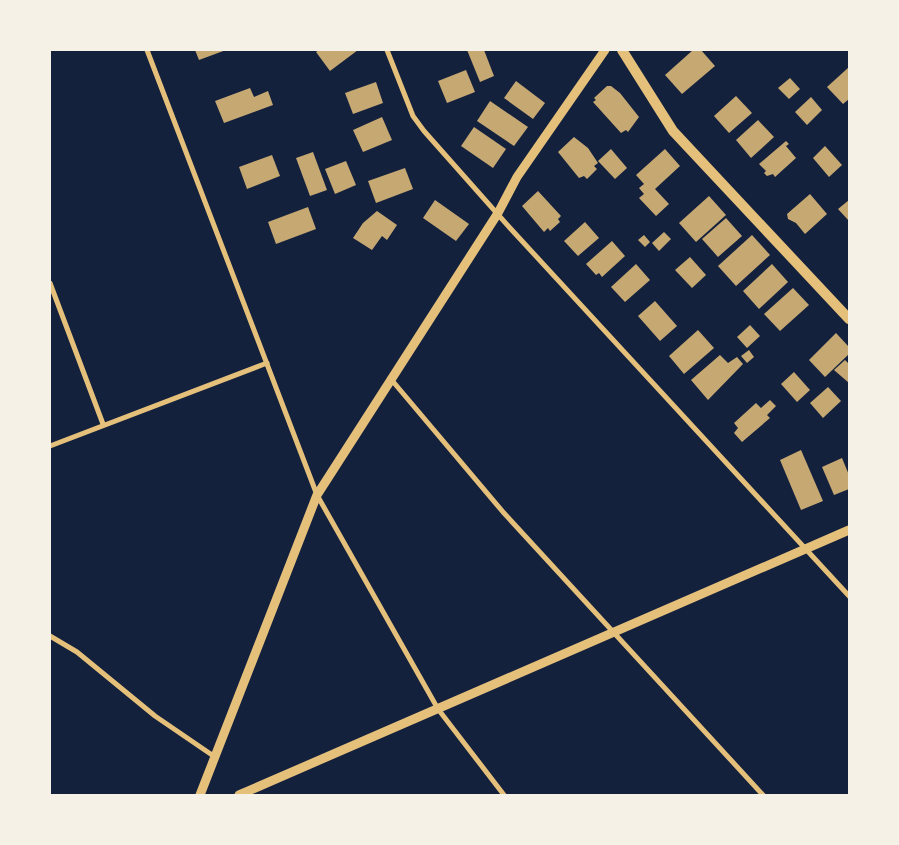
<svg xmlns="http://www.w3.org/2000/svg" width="899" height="845" font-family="Montserrat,sans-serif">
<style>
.building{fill:#c6a872}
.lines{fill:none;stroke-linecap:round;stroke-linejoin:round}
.minor{stroke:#e5c07b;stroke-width:5}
.tertiary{stroke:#e5c07b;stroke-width:9}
.secondary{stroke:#e5c07b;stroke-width:10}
</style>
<rect width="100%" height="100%" fill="#14213d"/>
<g class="building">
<polygon points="195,50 226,50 199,60"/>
<polygon points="319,50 358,50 330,71 316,52"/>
<polygon points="467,50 484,50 494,76 480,82"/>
<polygon points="693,50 701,50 715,66 682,94 665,75"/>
<polygon points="849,67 849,99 843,104 827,87"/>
<polygon points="466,70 475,92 447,103 438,81"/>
<polygon points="790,78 800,89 789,99 778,88"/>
<polygon points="516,81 545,103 533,119 504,98"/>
<polygon points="376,82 383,103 353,114 345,93"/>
<polygon points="607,86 611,86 620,93 639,117 628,132 626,130 621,133 593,102 596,100 594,98"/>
<polygon points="250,88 254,97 268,91 273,105 224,123 215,101"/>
<polygon points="736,96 752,113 729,133 714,116"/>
<polygon points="811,97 822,110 807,125 795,112"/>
<polygon points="490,101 528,127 514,146 477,121"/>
<polygon points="382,117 392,140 363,152 353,130"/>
<polygon points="758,120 774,137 751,158 736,140"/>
<polygon points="474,127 506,149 493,168 461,146"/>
<polygon points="574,137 588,148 598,163 594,166 597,169 587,179 584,176 579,178 558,152"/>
<polygon points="786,141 789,144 786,146 796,158 775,177 773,174 767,176 764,173 766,171 759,164"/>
<polygon points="825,146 842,165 829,177 813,158"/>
<polygon points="611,149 627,168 615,179 598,161"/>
<polygon points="665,149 680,166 655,189 669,204 656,216 639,198 644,194 639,188 644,184 636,175"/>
<polygon points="313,152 327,190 310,196 296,158"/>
<polygon points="272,155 280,176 247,189 239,167"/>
<polygon points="346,161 356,185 335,194 325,169"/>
<polygon points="405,168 413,189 376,203 368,181"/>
<polygon points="538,191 561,216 558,219 560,222 550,231 548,228 544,232 522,206"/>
<polygon points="810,194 827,214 805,234 796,223 788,219 787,214"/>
<polygon points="709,196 726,215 696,242 679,223"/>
<polygon points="435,200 469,224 456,241 423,218"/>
<polygon points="849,200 849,221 838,209"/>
<polygon points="308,207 316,229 276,244 268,222"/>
<polygon points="377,211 397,225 387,240 382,236 372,250 353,238 363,223"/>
<polygon points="726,218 742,236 718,257 702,239"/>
<polygon points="585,222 599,238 578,256 564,241"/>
<polygon points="664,232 671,239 659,251 652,243"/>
<polygon points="644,235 650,242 645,247 638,240"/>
<polygon points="752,235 770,255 736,286 718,266"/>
<polygon points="612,241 625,256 602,277 599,273 596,275 586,264"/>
<polygon points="690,257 706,275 692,288 675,270"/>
<polygon points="636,264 650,280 625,302 611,287"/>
<polygon points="772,264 788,282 759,309 743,291"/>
<polygon points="793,288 809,305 780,331 764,314"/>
<polygon points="655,301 677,326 660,341 638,316"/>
<polygon points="750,325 760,336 747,348 737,337"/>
<polygon points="698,330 714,348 684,374 669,356"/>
<polygon points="836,333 849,347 849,354 825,377 809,360"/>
<polygon points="749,350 754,357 747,363 741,356"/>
<polygon points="720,355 728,363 737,357 743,364 708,400 691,380"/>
<polygon points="845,360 849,364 849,383 834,370"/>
<polygon points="794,372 810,390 797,402 781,384"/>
<polygon points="828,387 841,401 823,418 810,403"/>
<polygon points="770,400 776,406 767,415 770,418 742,442 734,433 738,428 734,423 756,403 761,408"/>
<polygon points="801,450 823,501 801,510 780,460"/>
<polygon points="842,458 849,475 849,489 834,495 822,467"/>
</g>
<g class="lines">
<g class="minor">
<polyline points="147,50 317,495 438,709 504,795"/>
<polyline points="387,50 413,116 424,131 510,228 849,596"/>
<polyline points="50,283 103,424"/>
<polyline points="390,378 503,512 763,795"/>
<polyline points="50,446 267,363"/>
<polyline points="50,636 77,652 155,716 215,757"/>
</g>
<g class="tertiary">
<polyline points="200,795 317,495 498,213 517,177 605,50"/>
<polyline points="239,795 849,530"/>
</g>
<polyline class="secondary" points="622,50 673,131 849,319"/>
</g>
<rect width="899" height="845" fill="none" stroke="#f6f1e7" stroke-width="102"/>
</svg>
